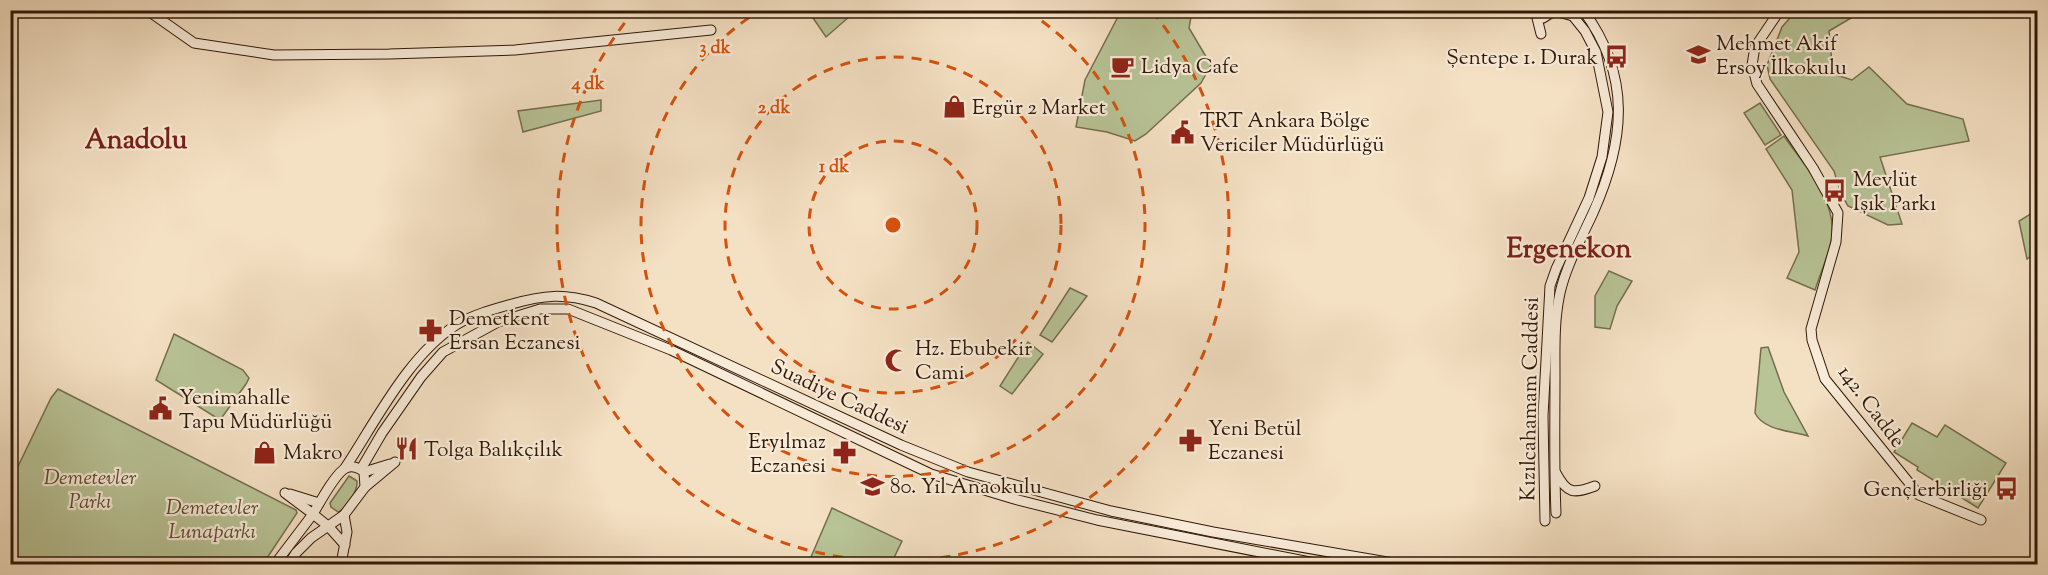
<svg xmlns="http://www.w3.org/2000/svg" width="2048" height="575" font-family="'Sorts Mill Goudy',serif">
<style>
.green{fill:#b8c396;stroke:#746e4e;stroke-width:1.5}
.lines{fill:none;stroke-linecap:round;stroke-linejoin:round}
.secondary-casing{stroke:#301807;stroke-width:11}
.secondary{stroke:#f8ebd8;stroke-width:9}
.ring{fill:none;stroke:#d6520c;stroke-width:3;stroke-dasharray:10 8}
.labels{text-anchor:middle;stroke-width:4.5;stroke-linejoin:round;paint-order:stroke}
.poi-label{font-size:21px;fill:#301807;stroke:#f8ebd8;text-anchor:start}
.street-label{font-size:21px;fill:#301807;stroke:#f8ebd8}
.park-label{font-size:21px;font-style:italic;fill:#594b32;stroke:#f8ebd8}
.district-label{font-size:27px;font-weight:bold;fill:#7a1f14;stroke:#f8ebd8}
.centre{fill:#d6520c;stroke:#f8ebd8;stroke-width:3}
.ring-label{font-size:18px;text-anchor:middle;font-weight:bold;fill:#d6520c;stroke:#f8ebd8;stroke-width:4.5;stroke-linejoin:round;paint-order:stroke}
</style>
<rect width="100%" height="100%" fill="#f4e0c3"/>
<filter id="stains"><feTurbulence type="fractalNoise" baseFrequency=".00333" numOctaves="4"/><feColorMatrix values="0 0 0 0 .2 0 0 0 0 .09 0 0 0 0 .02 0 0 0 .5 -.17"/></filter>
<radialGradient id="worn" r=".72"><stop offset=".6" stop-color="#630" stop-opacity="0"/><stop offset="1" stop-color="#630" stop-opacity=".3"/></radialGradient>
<g class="green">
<polygon points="857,10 826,37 811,15 815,11"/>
<polygon points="1121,11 1192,11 1189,28 1211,65 1201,83 1146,134 1135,141 1107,132 1076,127 1085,80"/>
<polygon points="1796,11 1863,11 1829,31 1833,74 1852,80 1869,67 1907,104 1963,119 1969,141 1880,157 1902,224 1888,225 1848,206 1841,194 1834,171 1770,79 1767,65 1782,27"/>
<polygon points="601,100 601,111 523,132 518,111"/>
<polygon points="1760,103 1781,135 1765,145 1744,113"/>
<path d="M1784,136c19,28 52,62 48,100 -2,16 -12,38 -17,54l-28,-12 12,-26 -7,-62 -26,-41z"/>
<polygon points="2037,210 2037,252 2027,259 2019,221"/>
<polygon points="1609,271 1632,281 1617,306 1610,329 1595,327 1595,296"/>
<polygon points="1070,288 1087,296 1052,342 1040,335"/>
<polygon points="174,334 243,370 249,378 246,384 220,420 156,380"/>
<polygon points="1028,342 1043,354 1012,394 1000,386"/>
<path d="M1768,347l16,45 24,44c-17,-5 -45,-6 -53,-23l6,-65z"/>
<polygon points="58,389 296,510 297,513 263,564 11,564 11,481 51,398"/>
<polygon points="1912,423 1937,437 1945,425 2006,463 1978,508 1917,470 1918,467 1894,452"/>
<path d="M349,476l8,5c1,9 -10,27 -19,31l-7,-5 -1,-4z"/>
<polygon points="832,508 902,541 891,564 808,564"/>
</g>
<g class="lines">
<defs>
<g id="secondary">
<polyline points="147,10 194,43 274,55 389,54 515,50 711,30"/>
<polyline points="1535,10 1541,34"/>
<polyline points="1780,10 1755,47 1752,65 1757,84 1813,168 1838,213 1836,242 1811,329 1812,340 1825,379 1919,495 1981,520"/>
<polyline points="1543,18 1554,11 1573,16"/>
<path d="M345,468c31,-47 63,-112 111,-143 16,-10 38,-16 56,-21 32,-9 52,-11 84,-1l305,142 67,27 143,39 102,21 186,32"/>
<polyline points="361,469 382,433 421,377 443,352 498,322 540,309 568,309 671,350 931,474 1014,499 1097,520 1320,564"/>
<polyline points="364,472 390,464"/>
<path d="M1556,473c11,21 18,21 39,13"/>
<polyline points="365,487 395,462"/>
<polyline points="290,494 319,503"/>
<path d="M1556,513c-2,-46 -1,-92 -1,-137 0,-28 -1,-56 5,-83 6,-27 21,-54 33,-80 32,-72 39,-137 -10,-203"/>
<polyline points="1545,521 1543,416 1550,286 1556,269 1589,198 1602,157 1608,112 1596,52 1585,31 1568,10"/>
<polyline points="275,564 313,514 285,493"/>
<path d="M289,564l7,-11 15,-15 33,-23 21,-28 -1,-15c-4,-4 -12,-7 -18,-4 -10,4 -27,36 -33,46l15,12 17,19"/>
<polyline points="341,564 347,532 344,515"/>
</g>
</defs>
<use href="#secondary" class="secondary-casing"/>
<use href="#secondary" class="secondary"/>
</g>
<g class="ring">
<circle cx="893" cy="225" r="84"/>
<circle cx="893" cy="225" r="168"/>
<path d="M1027 11A252 252 0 1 1 759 11"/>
<path d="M1152 11A336 336 0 1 1 634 11"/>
</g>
<defs>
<symbol id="school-bare" viewBox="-9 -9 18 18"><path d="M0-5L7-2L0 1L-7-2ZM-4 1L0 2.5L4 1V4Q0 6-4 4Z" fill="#8f2418" stroke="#f8ebd8" stroke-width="2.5" paint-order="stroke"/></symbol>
<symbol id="bus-bare" viewBox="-9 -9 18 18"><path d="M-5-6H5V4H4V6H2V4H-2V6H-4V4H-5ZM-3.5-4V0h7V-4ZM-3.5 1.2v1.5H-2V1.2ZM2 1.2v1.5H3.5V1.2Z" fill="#8f2418" stroke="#f8ebd8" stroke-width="2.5" paint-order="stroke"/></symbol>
<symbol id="cafe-bare" viewBox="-9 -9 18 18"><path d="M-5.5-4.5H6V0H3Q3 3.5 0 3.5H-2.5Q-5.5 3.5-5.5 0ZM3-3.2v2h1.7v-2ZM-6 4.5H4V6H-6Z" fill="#8f2418" stroke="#f8ebd8" stroke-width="2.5" paint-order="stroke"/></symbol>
<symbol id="shop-bare" viewBox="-9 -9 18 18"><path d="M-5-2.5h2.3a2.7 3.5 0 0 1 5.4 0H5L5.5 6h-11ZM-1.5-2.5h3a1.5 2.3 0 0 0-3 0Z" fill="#8f2418" stroke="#f8ebd8" stroke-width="2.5" paint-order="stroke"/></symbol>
<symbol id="civic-bare" viewBox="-9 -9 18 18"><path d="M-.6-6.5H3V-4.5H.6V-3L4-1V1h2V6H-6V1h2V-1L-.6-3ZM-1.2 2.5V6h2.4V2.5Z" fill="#8f2418" stroke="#f8ebd8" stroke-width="2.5" paint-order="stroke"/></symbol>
<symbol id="pharmacy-bare" viewBox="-9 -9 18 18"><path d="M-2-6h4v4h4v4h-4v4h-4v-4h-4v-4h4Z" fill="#8f2418" stroke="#f8ebd8" stroke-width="2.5" paint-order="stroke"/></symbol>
<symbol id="mosque-bare" viewBox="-9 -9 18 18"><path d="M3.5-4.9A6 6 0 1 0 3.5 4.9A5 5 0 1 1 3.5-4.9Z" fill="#8f2418" stroke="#f8ebd8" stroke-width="2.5" paint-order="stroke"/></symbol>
<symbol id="restaurant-bare" viewBox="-9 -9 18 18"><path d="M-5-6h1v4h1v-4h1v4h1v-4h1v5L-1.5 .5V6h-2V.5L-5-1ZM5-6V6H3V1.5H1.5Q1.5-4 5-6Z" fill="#8f2418" stroke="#f8ebd8" stroke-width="2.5" paint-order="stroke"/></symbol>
</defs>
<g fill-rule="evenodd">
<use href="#school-bare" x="1682" y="38" width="33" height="33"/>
<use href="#bus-bare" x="1600" y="40" width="33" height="33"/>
<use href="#cafe-bare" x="1106" y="50" width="33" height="33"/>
<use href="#shop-bare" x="938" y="90" width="33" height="33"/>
<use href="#civic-bare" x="1166" y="116" width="33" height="33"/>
<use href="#bus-bare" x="1818" y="174" width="33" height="33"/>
<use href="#pharmacy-bare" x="414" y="314" width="33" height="33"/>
<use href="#mosque-bare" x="880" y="344" width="33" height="33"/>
<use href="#civic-bare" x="144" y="392" width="33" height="33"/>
<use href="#pharmacy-bare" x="1174" y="424" width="33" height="33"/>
<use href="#restaurant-bare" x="390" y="432" width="33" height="33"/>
<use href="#shop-bare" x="248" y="436" width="33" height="33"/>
<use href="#pharmacy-bare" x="828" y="436" width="33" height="33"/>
<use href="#school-bare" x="856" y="470" width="33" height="33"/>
<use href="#bus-bare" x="1990" y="472" width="33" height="33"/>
</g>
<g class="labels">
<g class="poi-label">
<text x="1716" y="50">Mehmet Akif<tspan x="1716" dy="24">Ersoy İlkokulu</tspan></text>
<text x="1598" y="64" text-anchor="end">Şentepe 1. Durak</text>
<text x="1141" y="73">Lidya Cafe</text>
<text x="972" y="114">Ergür 2 Market</text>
<text x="1200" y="127">TRT Ankara Bölge<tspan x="1200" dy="24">Vericiler Müdürlüğü</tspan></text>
<text x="1853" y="186">Mevlüt<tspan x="1853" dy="24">Işık Parkı</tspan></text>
<text x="449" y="325">Demetkent<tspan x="449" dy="24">Ersan Eczanesi</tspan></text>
<text x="915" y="355">Hz. Ebubekir<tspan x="915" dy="24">Cami</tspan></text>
<text x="179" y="404">Yenimahalle<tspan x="179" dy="24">Tapu Müdürlüğü</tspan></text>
<text x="1208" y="435">Yeni Betül<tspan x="1208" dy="24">Eczanesi</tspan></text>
<text x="826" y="448" text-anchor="end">Eryılmaz<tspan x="826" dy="24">Eczanesi</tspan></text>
<text x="424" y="456">Tolga Balıkçilık</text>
<text x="283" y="459">Makro</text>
<text x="890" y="493">80. Yıl Anaokulu</text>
<text x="1988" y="496" text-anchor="end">Gençlerbirliği</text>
</g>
<g class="street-label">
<text transform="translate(840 396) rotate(25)" y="7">Suadiye Caddesi</text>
<text transform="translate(1529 399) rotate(-89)" y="7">Kızılcahamam Caddesi</text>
<text transform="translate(1872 406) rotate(53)" y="7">142. Cadde</text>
</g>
<g class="park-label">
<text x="90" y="484">Demetevler<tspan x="90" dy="24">Parkı</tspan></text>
<text x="212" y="514">Demetevler<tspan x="212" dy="24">Lunaparkı</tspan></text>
</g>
<g class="district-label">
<text x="136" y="148">Anadolu</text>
<text x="1569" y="257">Ergenekon</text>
</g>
</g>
<circle cx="893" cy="225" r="9" class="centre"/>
<g class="ring-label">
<text x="715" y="53">3 dk</text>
<text x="588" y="89">4 dk</text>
<text x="774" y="113">2 dk</text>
<text x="834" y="172">1 dk</text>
</g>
<rect width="2048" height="575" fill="none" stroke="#f4e0c3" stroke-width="36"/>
<rect x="12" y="12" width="2024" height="551" fill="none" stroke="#301807" stroke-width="3"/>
<rect x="18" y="18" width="2012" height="539" fill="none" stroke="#301807" stroke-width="1.5"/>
<rect width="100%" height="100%" filter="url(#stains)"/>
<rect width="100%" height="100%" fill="url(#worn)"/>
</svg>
